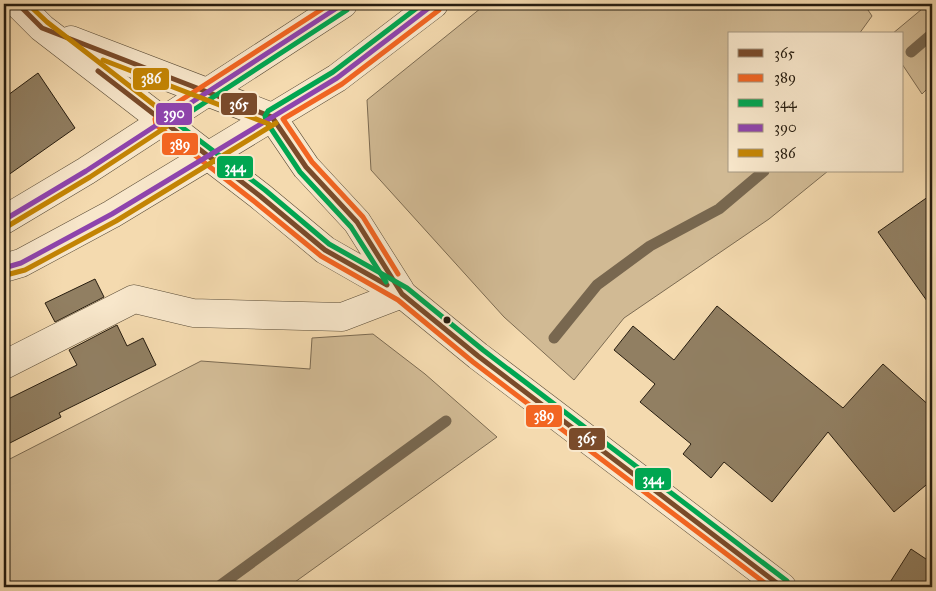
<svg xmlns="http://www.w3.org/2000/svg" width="936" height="591" font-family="'IM FELL Great Primer',serif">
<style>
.green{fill:#d1ba94;stroke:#7c6b52}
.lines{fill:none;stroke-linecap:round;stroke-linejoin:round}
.stream{stroke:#78674f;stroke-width:11}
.building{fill:#917f62;stroke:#261c0f}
.minor-casing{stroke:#5a4c37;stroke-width:29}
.minor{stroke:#f8e7cb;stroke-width:28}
.bus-1-casing{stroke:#f8e7cb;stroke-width:9}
.bus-2-casing{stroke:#f8e7cb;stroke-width:9}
.bus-3-casing{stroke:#f8e7cb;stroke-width:9}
.bus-4-casing{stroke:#f8e7cb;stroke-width:9}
.bus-5-casing{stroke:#f8e7cb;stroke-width:9}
.bus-1{stroke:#7a4b2a;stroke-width:5}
.bus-2{stroke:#f26522;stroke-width:5}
.bus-3{stroke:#00a651;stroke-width:5}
.bus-4{stroke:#8e44ad;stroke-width:5}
.bus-5{stroke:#c38404;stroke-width:5}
.bus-dot{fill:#261c0f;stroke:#f8e7cb;stroke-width:2}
.line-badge{stroke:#f8e7cb;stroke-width:2}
.badge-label{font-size:14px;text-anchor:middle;font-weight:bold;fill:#fff}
</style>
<rect width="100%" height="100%" fill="#f4daaf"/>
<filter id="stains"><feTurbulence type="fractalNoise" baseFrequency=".004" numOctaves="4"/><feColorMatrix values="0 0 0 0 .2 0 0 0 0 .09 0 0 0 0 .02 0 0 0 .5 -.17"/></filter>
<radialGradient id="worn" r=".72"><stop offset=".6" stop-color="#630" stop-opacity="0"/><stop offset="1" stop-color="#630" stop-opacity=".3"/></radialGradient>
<g class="green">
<polygon points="486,4 864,4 872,16 859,34 730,34 730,171 828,171 769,219 624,318 574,380 504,317 371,170 367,100"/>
<polygon points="928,4 932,4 932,84 922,94 902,64 902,34 892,34"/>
<polygon points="373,334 425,374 497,437 288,587 4,587 4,462 201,361 310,369 312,338"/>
</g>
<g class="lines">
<g class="stream">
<polyline points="911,52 932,34"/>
<polyline points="554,338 597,285 650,246 719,209 764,171"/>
<polyline points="218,587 446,421"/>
</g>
</g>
<g class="building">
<polygon points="38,73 75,128 4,178 4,98"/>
<polygon points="932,194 932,308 878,232"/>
<polygon points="95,279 104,297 55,322 45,303"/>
<polygon points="717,306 843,408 883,364 932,408 932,480 894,512 828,432 772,502 724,462 711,478 683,454 691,444 640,402 655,384 614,350 633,326 674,360"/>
<polygon points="117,325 127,346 143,338 156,365 59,413 61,417 4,446 4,401 77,365 69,350"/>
<polygon points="911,549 932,563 932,587 887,587"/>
</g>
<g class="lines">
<defs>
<g id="minor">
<polyline points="18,4 42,28 260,196 325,250 402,294 478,356 782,587"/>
<polyline points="71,40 272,117"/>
<polyline points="272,117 306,167 357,222 400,290"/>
<polyline points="4,220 86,171 343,4"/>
<polyline points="4,268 21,263 112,214 337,78 434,4"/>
<polyline points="4,365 134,299 193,313 342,317 402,294"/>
</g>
</defs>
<use href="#minor" class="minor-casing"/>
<use href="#minor" class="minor"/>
<defs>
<g id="bus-1">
<polyline points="18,4 42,28 272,117 306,167 357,222 402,294 478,356 782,587"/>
<polyline points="98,71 260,196 325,250 387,285"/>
</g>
<g id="bus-2">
<polyline points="330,4 158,115 155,119 156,125 255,202 321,256 398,300 473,362 770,587"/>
<polyline points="398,274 363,217 312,162 283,119 342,84 439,10"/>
</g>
<g id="bus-3">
<polyline points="347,10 175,122 265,190 329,244 407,288 483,350 787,581"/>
<polyline points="386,282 351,227 300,172 266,121 265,116 268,111 333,72 422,4"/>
</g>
<g id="bus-4">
<polyline points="4,220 86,171 343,4"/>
<polyline points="4,268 21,263 112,214 337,78 434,4"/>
</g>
<g id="bus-5">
<polyline points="103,60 269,124"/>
<polyline points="8,226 90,177 166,127 169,122 167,115 47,22 28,4"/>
<polyline points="6,275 25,270 116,221 276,123"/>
</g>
</defs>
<use href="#bus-1" class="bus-1-casing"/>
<use href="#bus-2" class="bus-2-casing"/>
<use href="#bus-3" class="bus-3-casing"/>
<use href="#bus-4" class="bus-4-casing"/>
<use href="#bus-5" class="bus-5-casing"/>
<use href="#bus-1" class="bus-1"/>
<use href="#bus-2" class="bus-2"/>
<use href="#bus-3" class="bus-3"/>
<use href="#bus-4" class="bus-4"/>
<use href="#bus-5" class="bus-5"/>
</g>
<circle class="bus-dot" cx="447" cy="320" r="4.5"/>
<g class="line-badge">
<rect x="132" y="67" width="38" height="24" rx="5" fill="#c38404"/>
<rect x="220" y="92" width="38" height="24" rx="5" fill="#7a4b2a"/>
<rect x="155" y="102" width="38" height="24" rx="5" fill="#8e44ad"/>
<rect x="161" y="132" width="38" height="24" rx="5" fill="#f26522"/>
<rect x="216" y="155" width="38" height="24" rx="5" fill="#00a651"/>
<rect x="525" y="404" width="38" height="24" rx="5" fill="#f26522"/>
<rect x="568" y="427" width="38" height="24" rx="5" fill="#7a4b2a"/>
<rect x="634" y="467" width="38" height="24" rx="5" fill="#00a651"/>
</g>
<g class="badge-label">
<text x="151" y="83">386</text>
<text x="239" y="109">365</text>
<text x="174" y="118">390</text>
<text x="180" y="149">389</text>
<text x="235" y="172">344</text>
<text x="544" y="420">389</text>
<text x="587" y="443">365</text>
<text x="653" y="484">344</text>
</g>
<rect width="936" height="591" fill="none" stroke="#f4daaf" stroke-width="20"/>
<rect x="5" y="5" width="926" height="581" fill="none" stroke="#261c0f" stroke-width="2.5"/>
<rect x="10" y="10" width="916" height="571" fill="none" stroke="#261c0f"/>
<rect x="728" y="32" width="175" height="140" fill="#f8e7cb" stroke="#a49680"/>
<rect x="738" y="49" width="25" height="8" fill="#7a4b2a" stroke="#a49680"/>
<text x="774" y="58" font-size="15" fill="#261c0f">365</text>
<rect x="738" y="74" width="25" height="8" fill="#f26522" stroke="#a49680"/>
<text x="774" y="82" font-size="15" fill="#261c0f">389</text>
<rect x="738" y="99" width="25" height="8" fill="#00a651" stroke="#a49680"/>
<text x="774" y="108" font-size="15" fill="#261c0f">344</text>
<rect x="738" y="124" width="25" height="8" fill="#8e44ad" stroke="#a49680"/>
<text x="774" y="132" font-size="15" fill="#261c0f">390</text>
<rect x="738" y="149" width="25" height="8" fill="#c38404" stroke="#a49680"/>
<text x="774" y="158" font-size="15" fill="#261c0f">386</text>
<rect width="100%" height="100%" filter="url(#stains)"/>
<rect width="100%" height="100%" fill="url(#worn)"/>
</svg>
